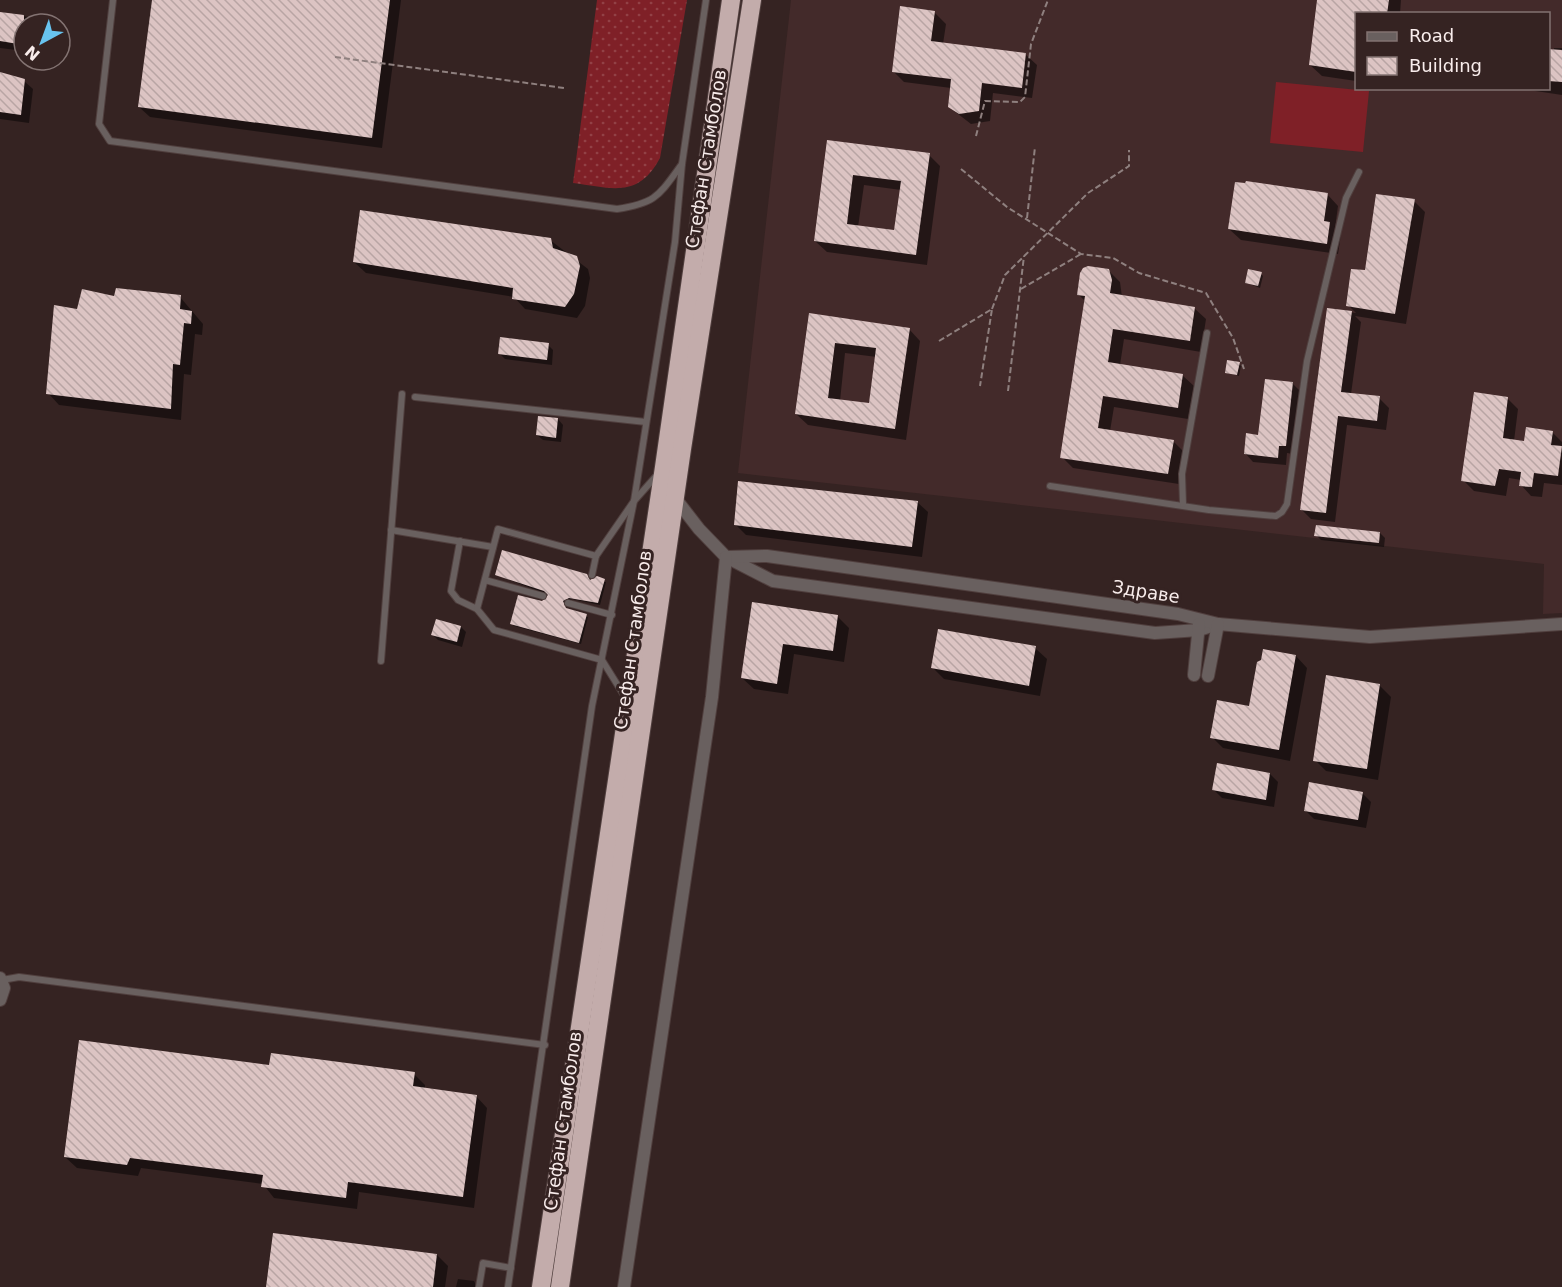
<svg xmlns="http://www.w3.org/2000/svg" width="1562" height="1287" font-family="'DejaVu Sans',sans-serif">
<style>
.built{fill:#432a2a;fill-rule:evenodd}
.grass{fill:url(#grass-dots)}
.pitch{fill:#7f2027}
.shadow{fill:#0007;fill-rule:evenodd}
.building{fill:url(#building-back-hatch);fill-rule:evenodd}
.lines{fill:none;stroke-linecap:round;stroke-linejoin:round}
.lane-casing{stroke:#503f3e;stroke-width:8}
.street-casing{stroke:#503f3e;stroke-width:14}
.highway-casing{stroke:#503f3e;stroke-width:20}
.path{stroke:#8f807f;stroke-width:2;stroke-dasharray:6 3;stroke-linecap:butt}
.lane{stroke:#69605f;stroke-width:6}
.street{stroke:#69605f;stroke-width:12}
.highway{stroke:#c3acab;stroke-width:18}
.labels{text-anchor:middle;stroke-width:6;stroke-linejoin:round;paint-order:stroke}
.street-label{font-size:18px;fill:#f8eceb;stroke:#352322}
</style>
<defs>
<pattern id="grass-dots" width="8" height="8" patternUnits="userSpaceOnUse" patternTransform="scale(1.5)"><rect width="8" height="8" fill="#7f2027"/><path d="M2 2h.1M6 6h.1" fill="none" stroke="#924146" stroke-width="1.8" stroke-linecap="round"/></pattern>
<pattern id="building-back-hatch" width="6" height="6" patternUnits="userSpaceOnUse" patternTransform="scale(1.5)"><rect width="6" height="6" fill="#dcc4c3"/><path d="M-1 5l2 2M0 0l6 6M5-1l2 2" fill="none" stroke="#b8a5a4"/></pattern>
</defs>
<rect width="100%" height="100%" fill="#352322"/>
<path class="built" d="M791,0h771v613l-19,1 1,-50 -806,-91zM1356,14h192v74h-192z"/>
<path class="grass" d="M597,0h90l-27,158c-22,41 -48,30 -87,25z"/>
<polygon class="pitch" points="1276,82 1369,91 1363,152 1270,143"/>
<g class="shadow">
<polygon points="154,0 401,0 382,148 150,117 139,107"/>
<polygon points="1319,0 1401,0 1400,14 1356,14 1356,81 1322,76 1310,65"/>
<polygon points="934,12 946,24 943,44 1025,54 1037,65 1032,98 993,93 990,121 971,124 949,107 951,88 904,82 893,71"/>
<polygon points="0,13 36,18 42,24 24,24 24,51 0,48"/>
<polygon points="1554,48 1562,48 1562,95 1516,88 1548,88 1548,50 1554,51"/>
<polygon points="0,74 24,81 33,89 29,123 0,119"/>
<path d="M828,141l101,14 11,11 -13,99 -100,-13 -12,-11zM864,185l37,5 -5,42 -38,-5z"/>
<polygon points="1327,194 1338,206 1335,228 1341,234 1338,254 1241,240 1229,229"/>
<polygon points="1414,201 1425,212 1406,324 1355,316 1361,322 1351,394 1379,398 1389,408 1386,430 1347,425 1335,522 1311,519 1301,509 1329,309 1356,313 1348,305 1366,272"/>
<polygon points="550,240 588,269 590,278 585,306 577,318 525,309 514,297 366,273 354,262"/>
<polygon points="1108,270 1120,282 1122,297 1194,308 1206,319 1201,352 1124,339 1120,365 1182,375 1194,386 1188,419 1114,407 1110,431 1173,441 1184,452 1179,484 1073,468 1062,457 1086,302 1079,295"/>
<polygon points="1261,274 1263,276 1260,288 1247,283"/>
<polygon points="180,297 203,324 202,335 195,334 191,375 184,374 181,420 59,405 48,393 78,311 116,298"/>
<path d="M810,315l99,14 11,12 -14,99 -98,-15 -12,-11zM845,353l32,4 -6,48 -31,-4z"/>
<polygon points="548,345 553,350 552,365 505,359 500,354"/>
<polygon points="1239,364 1241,366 1239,376 1227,372"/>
<polygon points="1292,383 1301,392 1293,454 1287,453 1286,465 1253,462 1245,453 1260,436"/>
<polygon points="1508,399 1518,409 1514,441 1525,442 1552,432 1562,442 1562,485 1544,483 1542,497 1531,496 1521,485 1521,480 1509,478 1506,496 1474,491 1463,480"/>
<polygon points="558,419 563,425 561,442 543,440 537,435"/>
<polygon points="917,502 928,512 922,557 746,535 735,524"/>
<polygon points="1380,533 1385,538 1384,547 1321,540 1316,535"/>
<polygon points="497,575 589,578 591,581 606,582 600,605 572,599 564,604 567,610 588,617 581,644 514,626 512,623 544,603 549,595"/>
<polygon points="753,604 838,617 849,628 844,662 794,654 788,694 754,689 742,678"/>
<polygon points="461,627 466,632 462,647 438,640 433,635"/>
<polygon points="1035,648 1047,659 1040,696 944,679 933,668"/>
<polygon points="1296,656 1307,668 1290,761 1223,748 1212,737 1250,707"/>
<polygon points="1379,685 1391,697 1378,780 1326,771 1315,760"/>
<polygon points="1270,774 1278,782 1274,807 1222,798 1214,790"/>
<polygon points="1362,793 1371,802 1366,828 1314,819 1305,810"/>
<polygon points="270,1067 414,1074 425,1085 425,1089 476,1096 487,1108 474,1208 359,1192 357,1209 274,1198 263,1184 141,1168 138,1176 77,1168 65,1157"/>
<polygon points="437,1255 448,1266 445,1287 268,1287"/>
<polygon points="458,1279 474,1281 477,1287 456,1287"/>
</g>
<g class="building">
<polygon points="152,0 390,0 372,138 138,107"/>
<polygon points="1317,0 1389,0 1387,14 1356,14 1356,72 1309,65"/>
<polygon points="900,6 935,11 931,41 1026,53 1022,88 982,83 979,111 959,114 948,107 951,79 892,72"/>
<polygon points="0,12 24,15 24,45 0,41"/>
<polygon points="1548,49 1562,50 1562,82 1548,81"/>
<polygon points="0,72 25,79 21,115 0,112"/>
<path d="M827,140l103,13 -14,102 -102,-14zM853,175l48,6 -7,49 -47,-6z"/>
<polygon points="1246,181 1328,193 1324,221 1330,222 1327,244 1228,229 1235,182 1245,183"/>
<polygon points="1376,194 1415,199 1395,314 1346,306 1351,269 1365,270"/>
<polygon points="360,210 551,238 553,248 577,256 580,266 574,294 565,307 512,299 513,288 353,262"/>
<polygon points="1088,266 1109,269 1112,280 1110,293 1195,307 1190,341 1113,329 1108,362 1183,374 1178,408 1103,396 1098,428 1174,440 1168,474 1060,458 1085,296 1077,295 1080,273 1083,268"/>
<polygon points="1248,269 1262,272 1258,286 1245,283"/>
<polygon points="116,288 181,295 180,309 192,311 191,324 184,323 180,365 173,364 171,409 46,394 54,305 77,309 82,289 114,296"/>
<polygon points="1327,308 1352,311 1341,392 1380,396 1377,421 1338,416 1326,513 1300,510"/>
<path d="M809,313l101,15 -15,101 -100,-15zM835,343l41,5 -7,55 -41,-5z"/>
<polygon points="500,337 549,343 547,360 498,354"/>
<polygon points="1227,360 1240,362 1237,375 1225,373"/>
<polygon points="1265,379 1293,382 1286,446 1279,446 1278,458 1244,454 1246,433 1258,435"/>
<polygon points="1474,392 1508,397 1503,438 1524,441 1526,427 1553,431 1551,445 1562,446 1558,476 1534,473 1532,487 1519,486 1521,472 1499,469 1495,486 1461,481"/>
<polygon points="538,416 558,418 556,438 536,435"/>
<polygon points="738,481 918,501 912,547 734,525"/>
<polygon points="1316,525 1380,532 1379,543 1314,536"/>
<polygon points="502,550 587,574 590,580 597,576 605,579 598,603 569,598 563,601 566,608 587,614 579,643 510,624 518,595 542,601 548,595 544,591 495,575"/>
<polygon points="752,602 838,615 833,651 783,644 777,684 741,678"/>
<polygon points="436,619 461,626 457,642 431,635"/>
<polygon points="938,629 1036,646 1029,686 931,668"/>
<polygon points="1263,649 1296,655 1279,750 1210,738 1217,700 1249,706 1257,662 1261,660"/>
<polygon points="1326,675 1380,684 1367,769 1313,761"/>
<polygon points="1217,763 1270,773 1266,800 1212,790"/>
<polygon points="1309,782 1363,792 1358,820 1304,811"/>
<polygon points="79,1040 269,1065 271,1053 415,1072 413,1086 477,1095 463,1197 348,1182 346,1198 261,1187 263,1175 130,1158 127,1165 64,1157"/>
<polygon points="273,1233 437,1254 433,1287 266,1287"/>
</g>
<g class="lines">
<defs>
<g id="lane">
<path d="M113,0l-14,124 11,17 507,68c40,-6 42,-14 65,-45"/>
<polyline points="415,397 646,422"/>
<polyline points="1050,486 1209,510 1276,516 1282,512 1287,504 1307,361 1346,198 1359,172"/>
<polyline points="1183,504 1182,474 1207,333"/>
<polyline points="391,530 493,547"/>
<polyline points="460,541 451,591 458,600 477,609"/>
<polyline points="592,575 596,556"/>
<polyline points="485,580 543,596"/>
<polyline points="568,603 612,615"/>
<polyline points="381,661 402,394"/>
<polyline points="625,697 602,660 494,630 477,609 498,529 596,556 634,501 658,474"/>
<polyline points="2,980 19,977 545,1045"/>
<polyline points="479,1287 483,1263 511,1268"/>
<polyline points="508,1287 592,706 634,501 675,242 682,164 706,0"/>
</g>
<g id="street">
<polyline points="675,498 699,529 726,557 773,581 1155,633 1199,630 1217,624"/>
<polyline points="726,557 767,556 1178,614 1218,624 1370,637 1562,624"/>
<polyline points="1194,675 1199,624"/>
<polyline points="1208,676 1218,624"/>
<polyline points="0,978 4,988 0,1000"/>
<polyline points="624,1287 712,697 726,557"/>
</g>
<g id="highway">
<polyline points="541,1287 664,467 731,0"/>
<polyline points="560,1287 682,449 752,0"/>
</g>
</defs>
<use href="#lane" class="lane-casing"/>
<use href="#street" class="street-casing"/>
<use href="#highway" class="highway-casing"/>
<g class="path">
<polyline points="335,57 564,88"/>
<polyline points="976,136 985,101 1020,102 1025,97 1031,44 1048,0"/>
<polyline points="961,169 1007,207 1081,254 1113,258 1139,273 1206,293 1233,338 1244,369"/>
<polyline points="1027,218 1035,147"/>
<polyline points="1021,289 1081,254"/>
<polyline points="992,309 1005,275 1088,193 1129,166 1129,150"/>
<polyline points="939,341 992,309 980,386"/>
<polyline points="1008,391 1024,256"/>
</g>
<use href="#lane" class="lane"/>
<use href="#street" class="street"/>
<use href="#highway" class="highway"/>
</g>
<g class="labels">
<g class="street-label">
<text transform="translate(706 159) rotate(-81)" y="6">Стефан Стамболов</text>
<text transform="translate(1146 592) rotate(9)" y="6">Здраве</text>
<text transform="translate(633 640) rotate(-82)" y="6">Стефан Стамболов</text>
<text transform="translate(563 1121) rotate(-82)" y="6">Стефан Стамболов</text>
</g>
</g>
<rect x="1355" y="12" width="195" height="78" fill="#352322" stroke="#837372" stroke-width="1.5"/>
<rect x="1367" y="32" width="30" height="9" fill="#69605f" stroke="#837372" stroke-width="1.5"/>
<text x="1409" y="42" font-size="18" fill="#f8eceb">Road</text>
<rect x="1367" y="57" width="30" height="18" fill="url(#building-back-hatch)" stroke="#837372" stroke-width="1.5"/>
<text x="1409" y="72" font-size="18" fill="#f8eceb">Building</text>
<g transform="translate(42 42) rotate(221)"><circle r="28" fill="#352322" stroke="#837372" stroke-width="1.5"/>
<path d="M0-4.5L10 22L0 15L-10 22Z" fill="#68c4f0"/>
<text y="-9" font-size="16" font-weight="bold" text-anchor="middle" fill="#f8eceb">N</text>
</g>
</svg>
